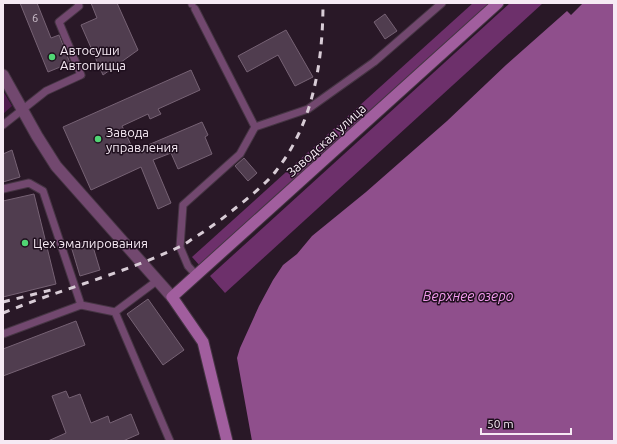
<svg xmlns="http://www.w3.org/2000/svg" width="617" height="444" font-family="Ubuntu,sans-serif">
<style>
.green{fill:#4f194d}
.forest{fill:#6d306b}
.water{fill:#8f4f8c}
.building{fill:#503d4f;stroke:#766274}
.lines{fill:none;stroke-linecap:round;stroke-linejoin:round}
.service-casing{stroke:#463544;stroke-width:9}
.tertiary-casing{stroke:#463544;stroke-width:13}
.secondary-casing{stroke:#463544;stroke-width:13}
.service{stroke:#72486f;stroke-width:7}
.tertiary{stroke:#72486f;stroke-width:11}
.secondary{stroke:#a15e9e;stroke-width:11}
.rail{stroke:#d8ccd6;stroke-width:3;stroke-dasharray:7 7;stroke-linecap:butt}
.poi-dot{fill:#50d674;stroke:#1f0f1e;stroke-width:1.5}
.labels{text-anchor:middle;stroke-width:3;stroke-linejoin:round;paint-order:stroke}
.number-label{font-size:11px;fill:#ccbfcb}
.poi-label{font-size:13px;fill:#f6eaf4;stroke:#1f0f1e;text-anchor:start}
.street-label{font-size:13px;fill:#f6eaf4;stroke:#1f0f1e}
.water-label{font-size:14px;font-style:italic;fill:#f29aed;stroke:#1f0f1e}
</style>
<rect width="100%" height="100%" fill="#291827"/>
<polygon class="green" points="3,91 12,106 3,114"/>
<g class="forest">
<polygon points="473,3 493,3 201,267 192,257"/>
<polygon points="510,3 543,3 225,293 210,276"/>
</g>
<polygon class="water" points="583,3 614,3 614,441 252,441 237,358 240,348 259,306 273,280 283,265 297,254 312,236 366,192 447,121 506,65 567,11 571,15"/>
<g class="building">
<polygon points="20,3 37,3 51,38 59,35 70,63 48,72"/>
<polygon points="91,3 117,3 138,50 103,75 81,25 97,18"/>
<polygon points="385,14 397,31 385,39 374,22"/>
<polygon points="286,30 313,77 295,86 278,55 247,72 238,56"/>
<polygon points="191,70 200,90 158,109 161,114 150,119 148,114 122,126 134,151 202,122 208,135 205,137 212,154 178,169 171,153 153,160 171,203 158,209 141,167 91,190 63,127"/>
<polygon points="12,150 20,177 3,182 3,154"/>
<polygon points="244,158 257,173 248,181 235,166"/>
<polygon points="34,194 56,284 3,297 3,201"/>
<polygon points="91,240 100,270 80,276 71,246"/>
<polygon points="148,299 184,350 163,365 127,314"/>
<polygon points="76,321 85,345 3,376 3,349"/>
<polygon points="66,391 69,398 80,394 91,423 108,416 110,423 131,414 139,434 123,441 48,441 66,433 52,396"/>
</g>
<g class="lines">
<defs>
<g id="service">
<polyline points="192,3 192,4"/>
<polyline points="195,9 255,127"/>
<polyline points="3,125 46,91 81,75 59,22 79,6 78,3"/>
<polyline points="3,189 29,183 43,191 81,305 115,312 158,280"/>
<polyline points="197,276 188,266 180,247 183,205 240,154 255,127 308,109 374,62 442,3"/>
<polyline points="115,312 170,441"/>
<polyline points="3,334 81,305"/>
</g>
<polyline id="tertiary" points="3,75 37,136 56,166 172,297"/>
<polyline id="secondary" points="227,441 203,342 172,297 498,3"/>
</defs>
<use href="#service" class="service-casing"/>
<use href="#tertiary" class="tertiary-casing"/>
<use href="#secondary" class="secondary-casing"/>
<use href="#service" class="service"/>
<use href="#tertiary" class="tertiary"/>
<use href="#secondary" class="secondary"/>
<g class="rail">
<polyline points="3,302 55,289"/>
<path d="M3,313c58,-24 119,-39 176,-66 5,-2 10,-6 15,-9 14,-9 27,-18 39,-28 14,-11 33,-26 43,-39 37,-47 47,-109 47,-168"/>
</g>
</g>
<g class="poi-dot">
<circle cx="52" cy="57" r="4"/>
<circle cx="98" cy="139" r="4"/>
<circle cx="25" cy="243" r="4"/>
</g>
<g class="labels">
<g class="number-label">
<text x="35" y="22">6</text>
</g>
<g class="poi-label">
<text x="60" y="55">Автосуши<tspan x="60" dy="15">Автопицца</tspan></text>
<text x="106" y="137">Завода<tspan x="106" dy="15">управления</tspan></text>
<text x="33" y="248">Цех эмалирования</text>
</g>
<g class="street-label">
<text transform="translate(326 140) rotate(-42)" y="5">Заводская улица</text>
</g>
<g class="water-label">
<text x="468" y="301">Верхнее озеро</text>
</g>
</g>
<rect width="617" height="444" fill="none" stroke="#f6eaf4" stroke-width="8"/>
<path d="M481 428v6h90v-6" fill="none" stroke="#f6eaf4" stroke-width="2"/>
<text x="487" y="428" font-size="12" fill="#f6eaf4" stroke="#1f0f1e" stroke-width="3" paint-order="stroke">50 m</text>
</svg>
